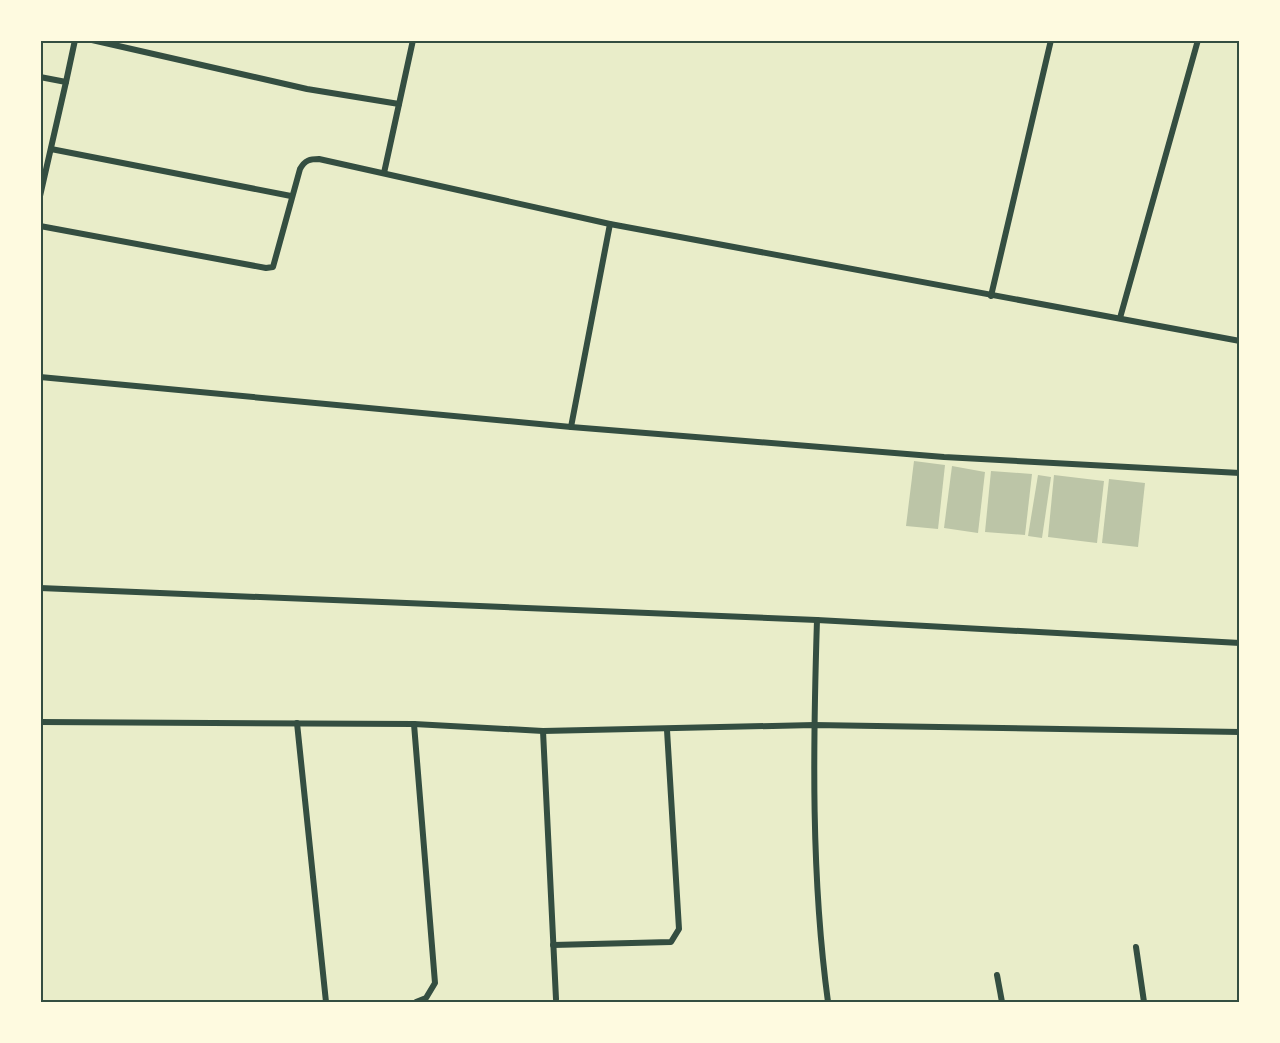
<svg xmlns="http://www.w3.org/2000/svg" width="1280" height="1043" font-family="Mulish,sans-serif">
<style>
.building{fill:#bcc5a7}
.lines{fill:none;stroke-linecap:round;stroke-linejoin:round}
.minor{stroke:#344e41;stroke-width:6}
.neatline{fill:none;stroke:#344e41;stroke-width:2}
</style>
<rect width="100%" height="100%" fill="#e9edc9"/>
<g class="building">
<polygon points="914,461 945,465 938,529 906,526"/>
<polygon points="952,466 985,472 978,533 944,528"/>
<polygon points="991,471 1032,474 1025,535 985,532"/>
<polygon points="1038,475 1051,477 1042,538 1028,536"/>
<polygon points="1054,475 1104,481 1097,543 1048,537"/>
<polygon points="1109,479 1145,483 1138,547 1102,543"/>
</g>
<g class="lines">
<g class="minor">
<polyline points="92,40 307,89 399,104"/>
<polyline points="40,77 66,82 40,196"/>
<polyline points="66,82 75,40"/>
<polyline points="51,149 291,196"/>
<polyline points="384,173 413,40"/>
<path d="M40,226l226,42 7,-1 27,-98c5,-9 10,-10 19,-10l291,65 630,117"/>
<polyline points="991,296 1051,40"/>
<polyline points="1120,318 1198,40"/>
<polyline points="40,377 571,427 944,457 1240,473"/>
<polyline points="571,427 610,224"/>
<polyline points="40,588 817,620 1240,643"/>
<path d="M817,620c-4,127 -6,256 11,382"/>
<polyline points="40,722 414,724 543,731 814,725 1240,732"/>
<polyline points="297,723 326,1002"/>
<polyline points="414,724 435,983 426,998 416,1002"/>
<polyline points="543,731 556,999"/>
<polyline points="553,945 671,942 679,929 667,730"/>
<polyline points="1136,947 1144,1002"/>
<polyline points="997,975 1002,1002"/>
</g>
</g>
<rect width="1280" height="1043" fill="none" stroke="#fefae0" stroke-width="84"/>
<rect x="42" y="42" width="1196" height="959" class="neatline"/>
</svg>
